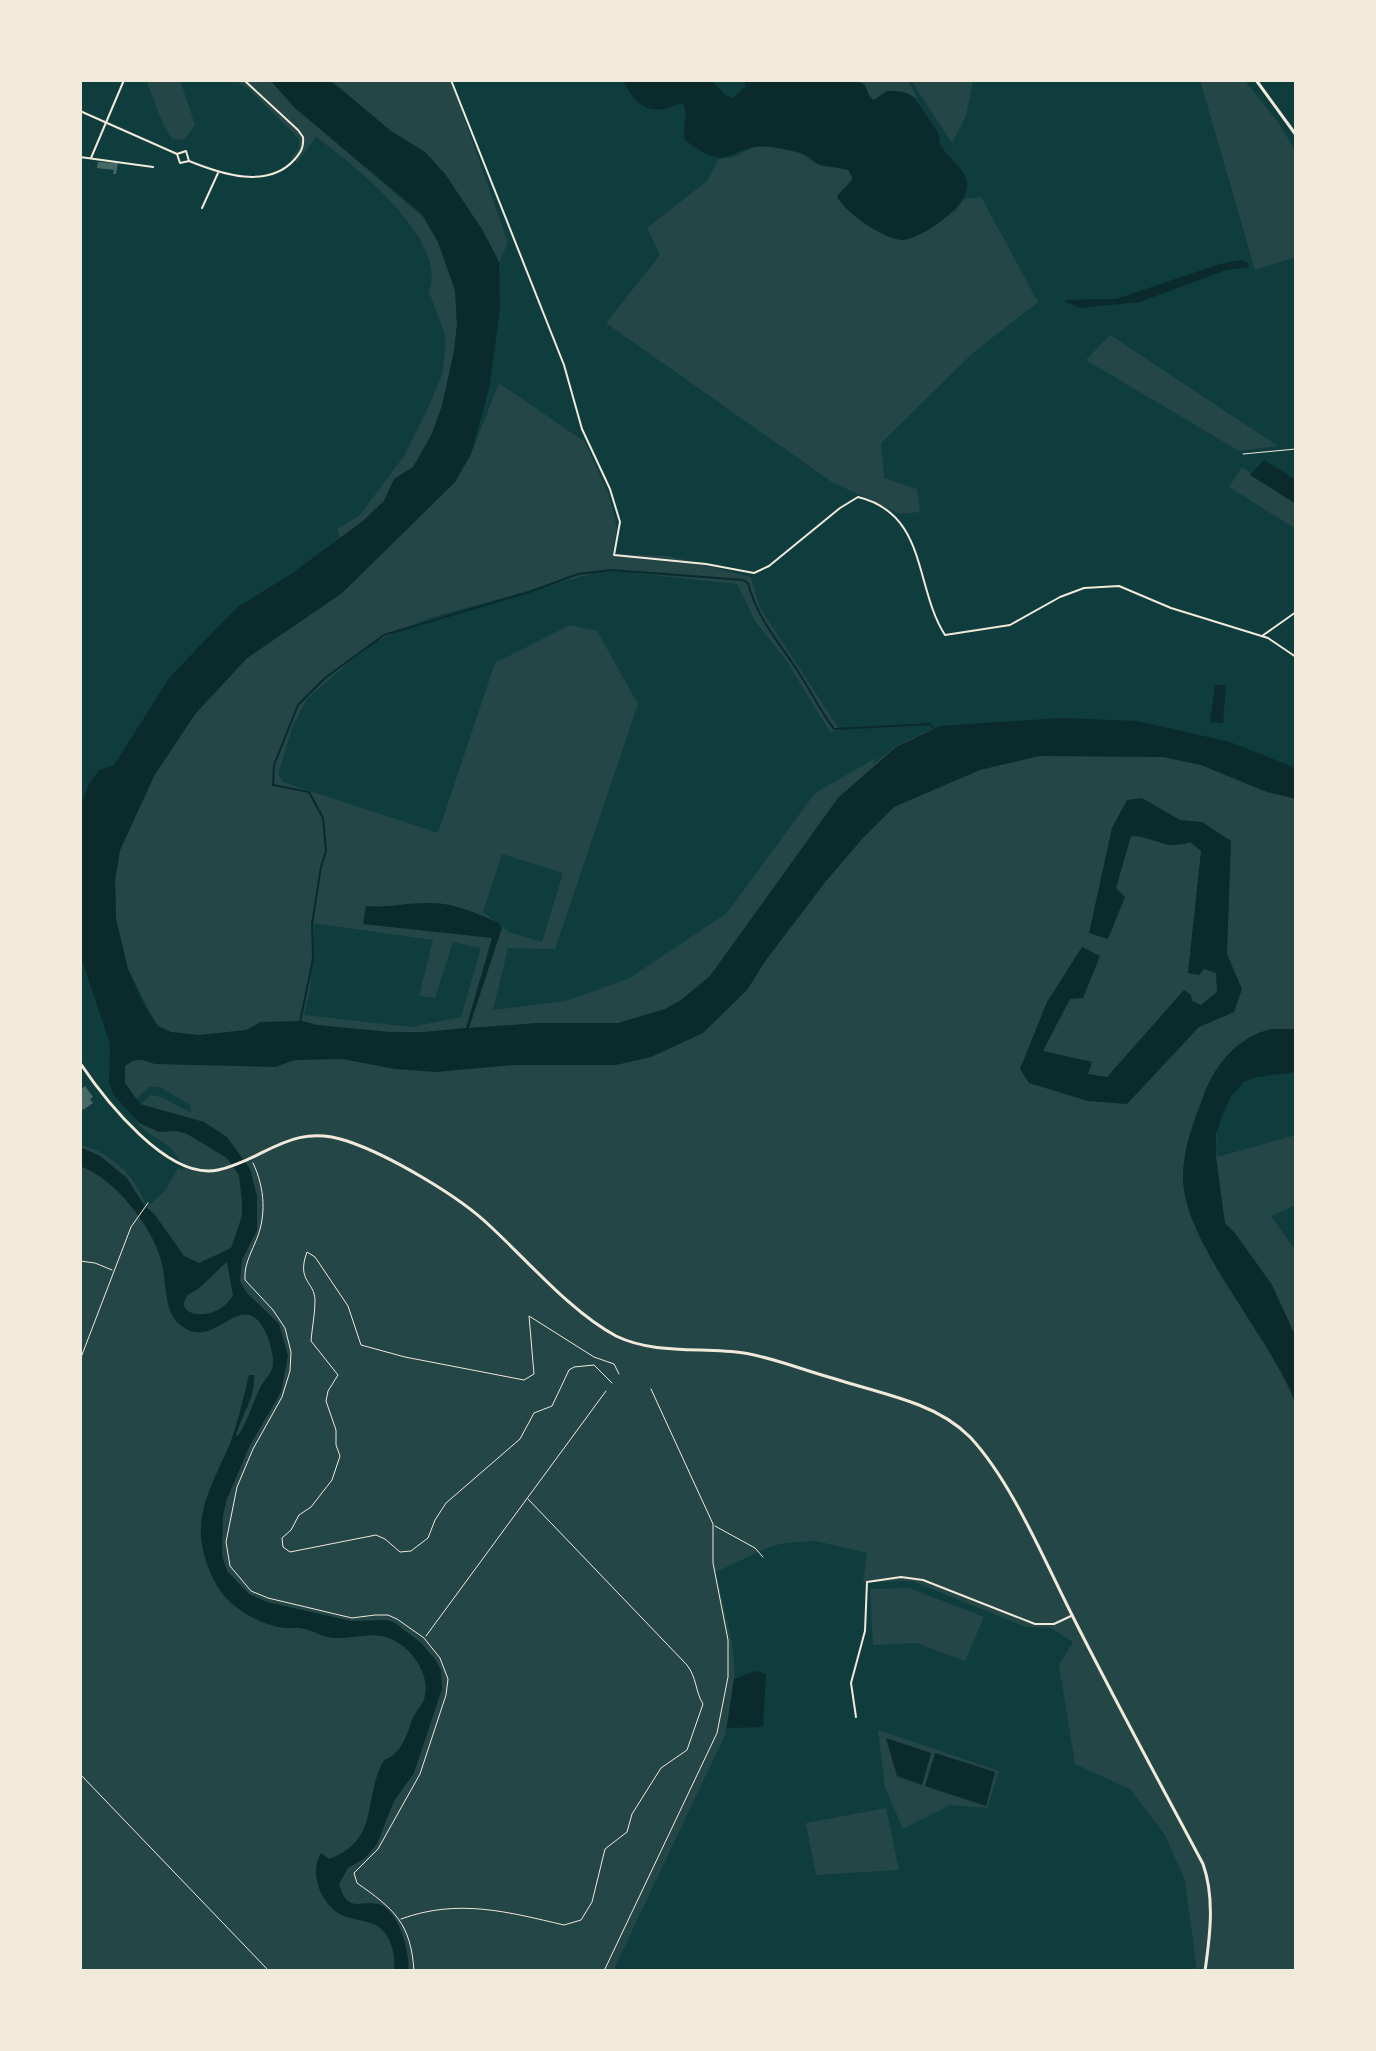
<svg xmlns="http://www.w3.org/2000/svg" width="1376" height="2051" font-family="Roboto,sans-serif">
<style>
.green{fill:#244646;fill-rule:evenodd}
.water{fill:#0a2a2b;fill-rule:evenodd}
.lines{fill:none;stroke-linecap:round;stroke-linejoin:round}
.stream{stroke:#0a2a2b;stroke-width:2}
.building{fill:#486865}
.path{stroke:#f1e9da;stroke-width:1}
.minor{stroke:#f1e9da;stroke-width:2}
.secondary{stroke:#f1e9da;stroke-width:3}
.primary{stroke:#f1e9da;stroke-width:3}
</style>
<rect width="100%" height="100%" fill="#0f3d3e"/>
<g class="green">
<polygon points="146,80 180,80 195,125 184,140 172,139 163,124"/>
<path d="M234,80h36l25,28 128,109 15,25 17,48 2,34 -3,27 -12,55 -11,30 -18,31 -18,12 -11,22 -21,20 -23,17 -3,-9 22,-13 45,-60 26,-52 13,-32 3,-35 -17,-45c20,-53 -76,-128 -113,-155l-19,25 -6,-4 8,-10v-9l-49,-49z"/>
<polygon points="330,80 451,80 508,243 499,262 483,231 445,174 425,152 391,132"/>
<path d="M856,80h52l9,18c-16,-6 -28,-8 -43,2z"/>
<polygon points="911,80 973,80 966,116 952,143"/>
<polygon points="1200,80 1245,81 1278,122 1296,152 1296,257 1255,270"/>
<polygon points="754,147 774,147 800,153 819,165 848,170 853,177 837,197 955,212 964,199 981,197 1038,302 974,352 881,443 884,478 917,489 920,512 900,514 832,482 606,323 660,255 647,228 707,181 719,159 734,157"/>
<polygon points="1110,335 1278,446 1239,451 1086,360"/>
<path d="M499,383l86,59 24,53 8,34 -5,25 57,2 82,21 9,31 80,122 -10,2 -44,-72 -31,-39 -18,-37 -132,-14 -176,48 -59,26 -63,55 -15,29 -14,46 5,8 155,51 57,-170 75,-38 27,6 41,73 -83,245 -47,-1 -15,62 73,-9 64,-23 97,-65 88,-120 61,-35 -4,7 24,-19 38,-18 16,28 161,-17 185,53v278c-15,3 -31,3 -45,9 -27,11 -38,52 -34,78l79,-22v70l-25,11 25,35v720h-95v-5l-4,5 -12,-91 -20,-45 -35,-46 -55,-25 -16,-99 14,-23 -22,-14 -25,-1 -114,-46 -49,1 4,-29 -51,-12 -32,2 -15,4 -53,25 16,71 3,30 -10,62 -112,236h-533v-826c30,5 60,36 66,63l19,-17 13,-23 5,2 2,-6c-8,-4 -9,-12 -17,-18 -13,-11 -35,-17 -34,-36l17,-15c15,1 28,14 41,17l-2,-7 -30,-18h-11l-20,19 -19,-26 43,-62 -25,-49 -12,-50 -1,-39 5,-30 34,-74 41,-62 52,-56 95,-65 113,-111 16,-28zM502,854l61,19 -21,69 -33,-10 -26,-20zM314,923l119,17 -14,56 16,2 18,-56 28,6 -20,69 -50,10 -107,-12 6,-26z"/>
<polygon points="1242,467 1296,504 1296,529 1229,487"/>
<polygon points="909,1588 984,1617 965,1661 916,1643 873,1645 870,1589"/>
<polygon points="878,1730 999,1771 987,1808 950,1805 903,1829 885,1787"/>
<polygon points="886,1808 899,1870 816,1875 806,1823"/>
</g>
<g class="water">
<path d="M270,80h60l61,51 34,21 20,22 38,57 16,31 1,47 -11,80 -18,65 -16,28 -113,111 -95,65 -52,56 -41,62 -34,74 -5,30 1,39 12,50 15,34 15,23 13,6 28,3 47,-5 15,-8 41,-1 15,4 73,7h33l43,-4 26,-90 -129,-14 3,-18c22,2 43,-4 65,-3 24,0 47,11 68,20l3,5 -33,100 68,-5h81l47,-14 16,-9 29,-24 128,-178 58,-51 44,-21 121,-8 76,3 93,21 66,26v31l-29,-7 -66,-27 -38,-8 -124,-1 -59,14 -86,37 -31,31 -37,43 -60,79 -19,30 -44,43 -52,24 -35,8h-102l-78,7 -41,-3 -53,-10 -47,1 -20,7 -120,-3c-12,-4 -19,-7 -30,2v17l15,21 64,18 23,15 23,32 7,27v34l-15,30 -2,21 6,11 33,32 9,32 -7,36 -31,53 -23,54 -4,16 -1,40 5,16 22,23 18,8 84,19 36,-1 8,3 25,19 15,17 6,11 1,19 -28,84 -20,28 -17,43 -12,14 -17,10 -9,16c9,30 20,16 39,20 20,4 33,50 30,67h-14c2,-18 -4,-42 -23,-48 -12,-4 -27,-4 -37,-13 -16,-14 -24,-39 -13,-57l8,6c52,-19 33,-60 55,-99 15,-4 24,-25 27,-38 3,-10 13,-17 14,-27 5,-24 -18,-54 -43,-59 -15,-3 -33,3 -49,2 -10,-1 -19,-7 -29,-9 -6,-2 -12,-1 -18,-1 -25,-2 -58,-21 -70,-44 -30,-57 -10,-86 13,-138 9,-22 14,-48 20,-71h5c2,21 -12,40 -18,60l2,1c10,-16 15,-34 23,-50 4,-7 11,-13 12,-21 1,-10 -4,-27 -9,-36 -24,-43 -50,26 -85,-5 -16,-14 -12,-44 -18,-64 -9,-34 -47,-82 -81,-94v-19l20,9 27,22 17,27 11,10 29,41 15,7 32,-15 11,-32v-14l-3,-27 -12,-17 -40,-24 -11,-3 -17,1 -20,-9 -26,-29 -4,-13 1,-37 -30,-90v-147l10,-25 9,-12 15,-5 56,-88 44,-46 24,-24 53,-33 72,-53 21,-20 10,-22 19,-12 18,-31 11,-30 12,-55 3,-27 -2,-34 -17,-48 -16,-28 -127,-106zM227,1262l6,33c-16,30 -63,21 -45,0 3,-3 8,-4 11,-7 10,-8 18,-18 28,-26z"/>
<path d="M623,80h89l13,15 8,3 13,-12 -3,-6h113l9,5 5,13 4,2 13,-9c8,0 17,0 24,4 3,2 27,36 28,40 1,2 0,5 0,6 5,15 25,25 28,41 5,23 -46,57 -64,58 -19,0 -57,-27 -66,-43 4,-8 12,-10 16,-19l-5,-8c-9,-4 -21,-2 -30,-6 -4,-2 -7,-6 -10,-8 -9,-5 -26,-7 -36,-9 -42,-6 -39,31 -87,-7 -3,-12 3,-22 -1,-35l-4,-2c-28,14 -44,5 -57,-23z"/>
<polygon points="1241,260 1247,262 1249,267 1226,270 1140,302 1081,308 1065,302 1066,300 1116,299 1220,264"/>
<polygon points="1264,460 1296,480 1296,504 1250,475"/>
<polygon points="1215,685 1226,685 1223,723 1210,722"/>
<path d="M1142,798l38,22 22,2 29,19 -4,113 15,35 -8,23 -35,15 -72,77 -39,-3 -59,-18 -9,-14 27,-67 35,-55 18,9 -17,42 -13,1 -27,52 49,11 -4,12 19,3 77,-87 7,5 1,6 9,4 16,-13 -1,-19 -12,-4 -5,6 -11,-2 13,-122 -11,-9c-26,9 -33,-5 -59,-6l-15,52 9,9 -17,42 -19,-6 23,-105 15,-28z"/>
<path d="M1271,1029h25v43l-39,5 -13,5 -14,16 -9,21 -5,15v23l9,66 10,10 37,52 24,52v68c-23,-66 -114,-163 -113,-228 0,-29 11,-56 21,-83 12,-31 34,-57 67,-65z"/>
<polygon points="755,1671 766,1674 763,1727 727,1728 734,1679"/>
<polygon points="886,1738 931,1753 922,1785 897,1776"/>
<polygon points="935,1753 995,1772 986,1806 925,1786"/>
</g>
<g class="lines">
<path class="stream" d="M300,1022l13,-63 -1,-35 9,-57 5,-16 -3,-33 -14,-26 -36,-7 1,-20 24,-60 27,-27 59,-43 145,-43 49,-18 33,-4 132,10 5,3c9,35 30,58 49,87 13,19 23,41 37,59l96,-5 4,5"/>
</g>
<g class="building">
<polygon points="98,162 118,163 116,174 113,174 114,170 97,168"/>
<polygon points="80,1085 83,1088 85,1086 93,1097 90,1099 93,1103 83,1110 80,1106"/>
</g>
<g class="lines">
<g class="path">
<polyline points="1243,454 1296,449"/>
<path d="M253,1163c12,25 14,54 2,80 -5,12 -11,23 -10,37l28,30 12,18 6,24 -1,19 -8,26 -29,52 -16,38 -11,55 4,24 21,25 17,7 84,20 23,-3h13l9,4 27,19 16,20 8,21 -2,16 -26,79 -42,75 -24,24 3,10c37,26 54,40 57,88"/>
<polyline points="80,1261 95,1263 112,1270"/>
<polyline points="80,1360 131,1227 148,1203"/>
<path d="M612,1383l-18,-18 -20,2 -5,3 -17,36 -18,7 -14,26 -74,64 -11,17 -7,18 -17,13 -11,1 -15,-13 -9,-4 -86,17 -7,-5 -1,-9 9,-8 8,-15 12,-8 21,-27 8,-24 -4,-11v-15l-10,-29 2,-10 10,-16 -27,-34c1,-13 4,-27 4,-40 0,-20 -19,-19 -8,-49l8,5 33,49 13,39 44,12 119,23 10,-6 -5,-58 65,41 20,7 5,10"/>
<polyline points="715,1526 755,1548 763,1557"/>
<polyline points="426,1636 606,1391"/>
<polyline points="80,1774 269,1971"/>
<path d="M401,1919c57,-21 107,-7 163,6l17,-5 11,-18 13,-53 22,-17 5,-18 29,-46 26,-18 16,-46c-8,-13 -6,-26 -16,-39l-159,-166"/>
<polyline points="604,1971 717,1733 728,1677 728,1640 713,1563 713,1524 651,1389"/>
</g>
<g class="minor">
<polyline points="134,80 137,81"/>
<path d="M451,80l113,285 18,64 28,60 10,33 -6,33 92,9 48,9 15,-7 71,-58 18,-11c70,17 56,90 87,138l65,-10 50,-28 24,-9 35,-2 52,22 97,30 28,19"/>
<polyline points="80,111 177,154 186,151 189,161 180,163 177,154"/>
<polyline points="80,157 153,167"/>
<polyline points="91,158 124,80"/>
<path d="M189,161c32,13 79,29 106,-2 6,-7 9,-12 8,-22l-5,-7 -54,-50"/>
<polyline points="202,208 218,173"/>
<polyline points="1262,636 1296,612"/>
<polyline points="856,1717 851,1683 865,1631 867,1582 901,1577 923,1580 1035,1624 1054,1624 1071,1616"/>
</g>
<path class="secondary" d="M80,1063c25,37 88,118 138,107 47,-10 72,-48 129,-29 42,14 112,55 143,85 37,34 82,87 126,110 39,19 87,11 128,17 30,5 59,17 88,25 28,9 59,16 87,27 18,7 37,18 51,32 42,45 74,123 102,178 42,84 87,166 131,249 12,34 7,72 2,107"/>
<polyline class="primary" points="1256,80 1296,135"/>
</g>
<rect width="1376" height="2051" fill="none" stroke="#f1e9da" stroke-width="164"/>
</svg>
